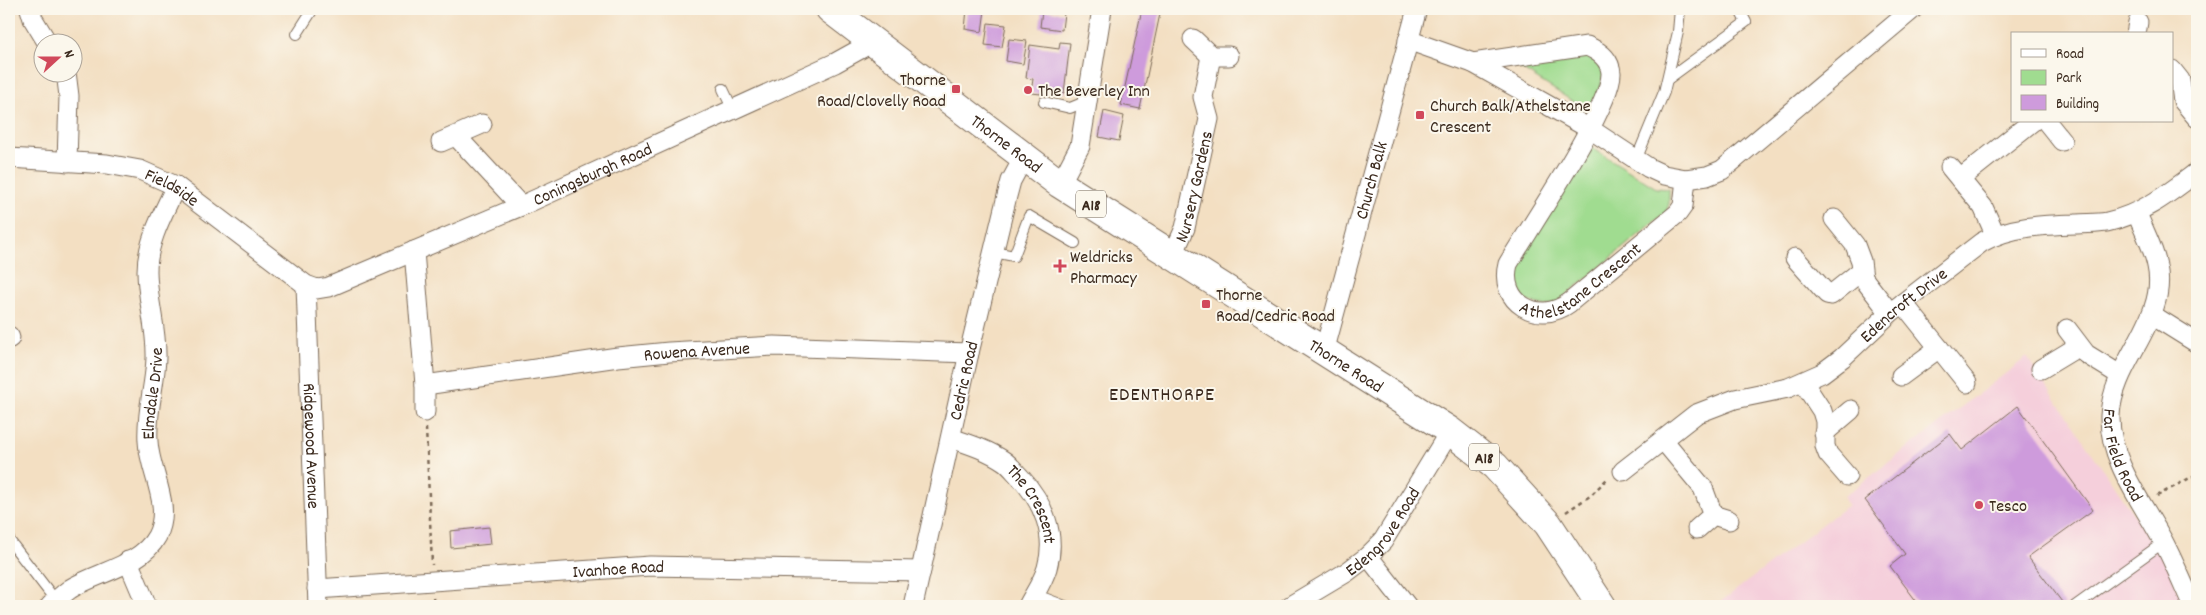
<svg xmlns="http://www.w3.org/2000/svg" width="2206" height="615" font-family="Dekko,sans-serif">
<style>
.built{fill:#f5cfdb}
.green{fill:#a0dc90;stroke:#6e8357}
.building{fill:#ce9bdc}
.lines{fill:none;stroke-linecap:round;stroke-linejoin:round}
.service-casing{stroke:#7b6957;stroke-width:12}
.minor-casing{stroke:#7b6957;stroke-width:21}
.primary-casing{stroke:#7b6957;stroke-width:30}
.path{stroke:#7b6957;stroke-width:2.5;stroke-dasharray:4 4;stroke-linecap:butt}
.service{stroke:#fff;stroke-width:10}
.minor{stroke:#fff;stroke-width:19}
.primary{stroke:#fff;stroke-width:28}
.poi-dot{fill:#d1495b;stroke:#fbf7ec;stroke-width:2}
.labels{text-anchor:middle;stroke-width:4;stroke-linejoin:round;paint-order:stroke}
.shield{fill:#fbf7ec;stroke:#75685c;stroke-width:1}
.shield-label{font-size:16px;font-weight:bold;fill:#3b2a1e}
.poi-label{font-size:18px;fill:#3b2a1e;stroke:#fbf7ec;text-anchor:start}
.street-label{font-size:18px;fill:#3b2a1e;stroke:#fbf7ec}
.quarter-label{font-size:20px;letter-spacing:1px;fill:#3b2a1e;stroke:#fbf7ec}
</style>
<rect width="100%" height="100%" fill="#fbf7ec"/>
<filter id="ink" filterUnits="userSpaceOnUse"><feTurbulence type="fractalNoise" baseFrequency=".02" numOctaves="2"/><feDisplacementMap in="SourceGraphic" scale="10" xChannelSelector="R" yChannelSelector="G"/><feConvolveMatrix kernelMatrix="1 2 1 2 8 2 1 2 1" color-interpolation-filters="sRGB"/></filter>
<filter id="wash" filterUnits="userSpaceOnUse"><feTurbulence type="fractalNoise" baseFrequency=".0096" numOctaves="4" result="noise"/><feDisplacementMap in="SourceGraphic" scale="20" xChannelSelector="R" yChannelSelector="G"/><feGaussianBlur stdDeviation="1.12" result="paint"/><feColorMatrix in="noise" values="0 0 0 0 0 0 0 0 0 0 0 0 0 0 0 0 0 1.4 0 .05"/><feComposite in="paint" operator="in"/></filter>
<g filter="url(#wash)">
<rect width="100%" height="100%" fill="#f3dfc2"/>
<polygon class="built" points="2027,357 2167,564 2185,606 1715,606 1848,505 1843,497"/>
<g class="green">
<polygon points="1579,52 1595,56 1605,69 1594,109 1585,109 1512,63"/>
<polygon points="1591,147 1656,188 1669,189 1669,204 1666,212 1558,302 1546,306 1522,300 1512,269 1587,148"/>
</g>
<g id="blocks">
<g class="building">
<polygon points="967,9 985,10 982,32 965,29"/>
<polygon points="1142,9 1161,9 1140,109 1121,105"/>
<polygon points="1042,10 1064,13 1062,30 1040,27"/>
<polygon points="988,23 1006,25 1002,47 985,45"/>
<polygon points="1009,39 1027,41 1023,64 1006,61"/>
<polygon points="1060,42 1070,43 1064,93 1042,89 1041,94 1031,93 1033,79 1026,78 1030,45 1059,49"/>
<polygon points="1104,111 1124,116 1119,141 1099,137"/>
<polygon points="2018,406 2093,510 2028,557 2065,606 1920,606 1890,566 1905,554 1865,500 1950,434 1962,450"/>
<polygon points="489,527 491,544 451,548 450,531"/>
</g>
</g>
</g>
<g filter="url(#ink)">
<use href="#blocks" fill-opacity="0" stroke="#7b6957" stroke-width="1"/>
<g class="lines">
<defs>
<g id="service">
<polyline points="297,34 313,9"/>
<polyline points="1668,79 1746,22 1739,9"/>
<polyline points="723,89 733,110"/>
<polyline points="1044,102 1070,108 1087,101"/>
<polyline points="1636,160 1664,92 1678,32 1680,9"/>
<polyline points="994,252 1014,256 1029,216 1075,243"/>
<polyline points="9,540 56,601"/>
<polyline points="1034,594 1065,606"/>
<polyline points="2075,606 2164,542"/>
</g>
<g id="minor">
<polyline points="30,9 33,19 47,42"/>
<polyline points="2136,34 2138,22"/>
<polyline points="1193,39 1211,56 1229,56"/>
<polyline points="1408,40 1473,63 1590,129 1649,168 1664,175 1686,179 1707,176 1722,170 1913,9"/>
<path id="s1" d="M1473,63l114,-17c12,5 23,13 24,27 1,33 -83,157 -103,191 -10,38 30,62 61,39l109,-90 5,-7 3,-27"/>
<polyline points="2172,70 2180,80 2183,101 2197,118"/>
<polyline points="66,72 69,96 67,162"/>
<polyline points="2046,121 2062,141"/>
<polyline points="456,136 521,206"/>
<polyline points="441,142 482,124"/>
<path id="s2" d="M9,158l98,6 33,6 36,16 130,99 11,4 12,-2 192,-81 314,-143 29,-16 6,-8"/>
<polyline points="1950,167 1983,207 1995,234"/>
<polyline points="1960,179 2033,121"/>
<polyline points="1060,184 1080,146 1102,9"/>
<path id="s3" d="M2137,213c6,17 17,35 20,53 12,53 -45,96 -47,150 -1,45 33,87 53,125 11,21 20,43 30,65"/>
<polyline points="1834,219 1855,245 1861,261 1863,278 1890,313"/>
<polyline points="414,251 425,385 425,412"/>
<path id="s4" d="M1173,255l12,-27 24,-109 -6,-22 8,-41"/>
<polyline points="1795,258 1827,294 1831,295 1861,271"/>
<path id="s5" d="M306,285l12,321"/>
<polyline points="1903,303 1967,383"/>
<polyline points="2152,315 2197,343"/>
<polyline points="2067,329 2086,354 2120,375"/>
<polyline points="9,336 10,338"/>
<path id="s6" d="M1324,352l93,-343"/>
<polyline points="2041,369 2079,346"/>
<polyline points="1901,376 1939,348"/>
<polyline points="1803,382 1822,411 1825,421 1825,446 1828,454 1847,476"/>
<path id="s7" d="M425,385l193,-28 51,-5 105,-6 195,7"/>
<polyline points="1824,433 1851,410"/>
<path id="s8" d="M951,438c18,6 37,12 53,23 6,4 11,11 16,16 23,25 37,57 27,91 -4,14 -13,26 -19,38"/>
<polyline points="1664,441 1703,488 1713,515"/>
<path id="s9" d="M1623,471l73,-57 39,-15 53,-11 34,-15 20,-15 48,-45 92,-71c29,-16 61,-17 94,-18 10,-1 21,0 31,-2 36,-8 62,-29 90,-50"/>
<polyline points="1697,529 1713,515 1729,520"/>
<polyline points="1368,556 1407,606"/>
<polyline points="128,561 147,606"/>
<path id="s10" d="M317,589l333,-23 271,5"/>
<path id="s11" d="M50,606c6,-5 13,-12 20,-17 27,-17 71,-23 87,-53 16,-31 -8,-64 -9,-95 -2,-29 7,-55 8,-83 1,-30 -9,-58 -9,-87 0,-30 17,-59 29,-85"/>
<path id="s12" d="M913,606l56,-253 38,-157 4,-15 13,-24"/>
<path id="s13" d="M1290,606l57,-34 21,-16 15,-15 67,-110"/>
</g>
<g id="primary">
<path id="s14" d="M830,9l230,175 390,247 45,35 53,58 54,82"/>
</g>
</defs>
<use href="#service" class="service-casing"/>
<use href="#minor" class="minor-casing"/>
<use href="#primary" class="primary-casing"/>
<g class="path">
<polyline points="426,428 432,565"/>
<polyline points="2157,496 2197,474"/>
<polyline points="1566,512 1590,496 1608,478"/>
<polyline points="433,598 434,606"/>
</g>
<use href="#service" class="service"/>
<use href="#minor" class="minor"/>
<use href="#primary" class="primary"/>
</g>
</g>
<g class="poi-dot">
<rect x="951" y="84" width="10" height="10" rx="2.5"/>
<circle cx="1028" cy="90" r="5"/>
<rect x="1415" y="110" width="10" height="10" rx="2.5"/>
<path d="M1057.5 258.5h5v5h5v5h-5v5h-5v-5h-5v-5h5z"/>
<rect x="1201" y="299" width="10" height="10" rx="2.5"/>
<circle cx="1979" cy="505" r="5"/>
</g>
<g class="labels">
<g class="shield">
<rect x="1076" y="190.5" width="30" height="27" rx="4"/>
<rect x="1469" y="443.5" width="30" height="27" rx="4"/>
</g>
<g class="shield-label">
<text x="1091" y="210">A18</text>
<text x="1484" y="463">A18</text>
</g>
<g class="poi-label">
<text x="946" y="85" text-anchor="end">Thorne<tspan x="946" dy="21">Road/Clovelly Road</tspan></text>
<text x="1038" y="96">The Beverley Inn</text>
<text x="1430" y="111">Church Balk/Athelstane<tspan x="1430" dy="21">Crescent</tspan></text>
<text x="1070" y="262">Weldricks<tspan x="1070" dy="21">Pharmacy</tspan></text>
<text x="1216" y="300">Thorne<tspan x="1216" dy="21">Road/Cedric Road</tspan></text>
<text x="1989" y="511">Tesco</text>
</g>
<g class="street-label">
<text dy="6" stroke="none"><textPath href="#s14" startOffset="222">Thorne Road</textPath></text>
<text dy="6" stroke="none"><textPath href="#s2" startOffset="645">Coningsburgh Road</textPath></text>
<text dy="6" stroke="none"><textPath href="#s6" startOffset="178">Church Balk</textPath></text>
<text dy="6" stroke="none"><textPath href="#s4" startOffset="72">Nursery Gardens</textPath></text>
<text dy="6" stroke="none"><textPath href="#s2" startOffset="168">Fieldside</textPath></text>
<text dy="6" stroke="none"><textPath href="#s1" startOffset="488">Athelstane Crescent</textPath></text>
<text dy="6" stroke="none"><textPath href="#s9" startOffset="332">Edencroft Drive</textPath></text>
<text dy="6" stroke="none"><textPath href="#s7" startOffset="274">Rowena Avenue</textPath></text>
<text dy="6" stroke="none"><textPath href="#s14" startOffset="628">Thorne Road</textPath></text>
<text dy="6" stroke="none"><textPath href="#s12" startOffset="231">Cedric Road</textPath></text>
<text dy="6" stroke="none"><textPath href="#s11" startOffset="275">Elmdale Drive</textPath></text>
<text dy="6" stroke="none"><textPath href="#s5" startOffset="161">Ridgewood Avenue</textPath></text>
<text dy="6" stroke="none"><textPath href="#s3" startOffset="258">Far Field Road</textPath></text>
<text dy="6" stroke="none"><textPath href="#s8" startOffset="111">The Crescent</textPath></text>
<text dy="6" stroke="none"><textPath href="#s13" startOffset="121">Edengrove Road</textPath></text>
<text dy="6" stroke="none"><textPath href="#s10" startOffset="302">Ivanhoe Road</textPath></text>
</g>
<g class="quarter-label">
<text x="1162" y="400">EDENTHORPE</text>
</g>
</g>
<rect width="2206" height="615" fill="none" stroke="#fbf7ec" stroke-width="30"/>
<rect x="2011" y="32" width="162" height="90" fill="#fbf7ec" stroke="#aea59a"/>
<rect x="2021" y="49" width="25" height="8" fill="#ffffff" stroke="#aea59a"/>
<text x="2056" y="58" font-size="15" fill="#3b2a1e">Road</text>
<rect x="2021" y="70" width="25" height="15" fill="#a0dc90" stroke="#aea59a"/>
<text x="2056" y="82" font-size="15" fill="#3b2a1e">Park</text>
<rect x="2021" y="95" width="25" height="15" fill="#ce9bdc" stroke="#aea59a"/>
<text x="2056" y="108" font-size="15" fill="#3b2a1e">Building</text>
<g transform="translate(58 58) rotate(69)"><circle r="24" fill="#fbf7ec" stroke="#aea59a"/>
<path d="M0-4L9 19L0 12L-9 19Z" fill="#d1495b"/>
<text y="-8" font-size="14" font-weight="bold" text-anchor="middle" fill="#3b2a1e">N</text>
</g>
</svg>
